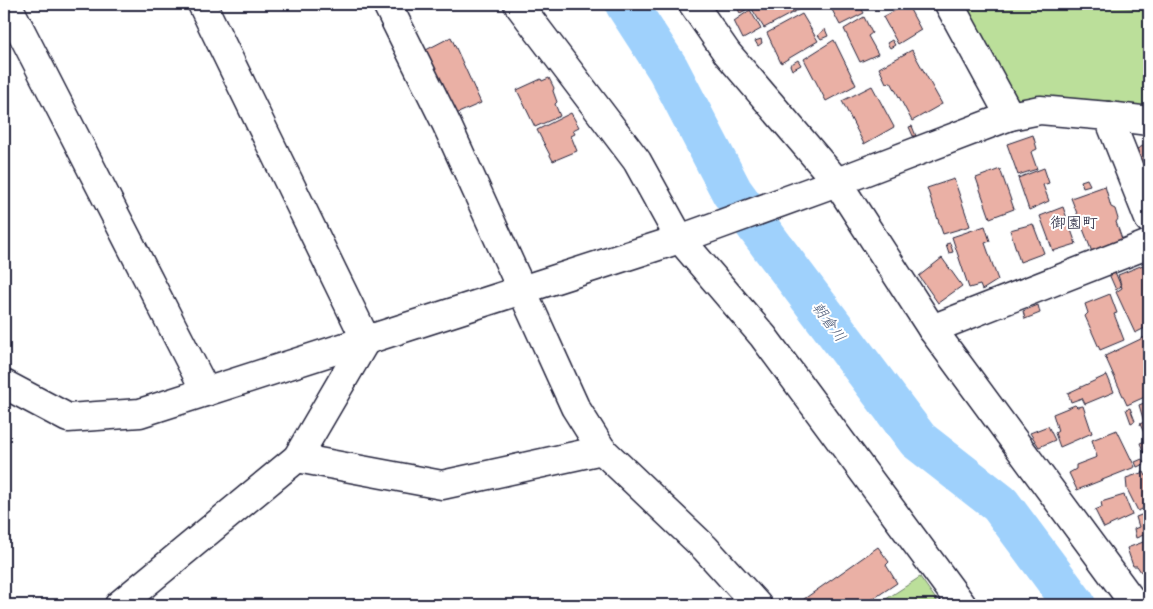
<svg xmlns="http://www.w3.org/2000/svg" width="1153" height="609" font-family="'Comic Neue','Klee One',sans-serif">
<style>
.green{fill:#bbdf9a;stroke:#6e806a}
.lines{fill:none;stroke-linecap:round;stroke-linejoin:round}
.river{stroke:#9fd1fc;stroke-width:42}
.building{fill:#eab0a5;stroke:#22223b}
.minor-casing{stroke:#22223b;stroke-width:31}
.minor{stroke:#fff;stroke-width:28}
.labels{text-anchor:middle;stroke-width:4;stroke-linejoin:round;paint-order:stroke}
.water-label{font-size:15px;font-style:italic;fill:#485775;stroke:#fff}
.quarter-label{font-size:16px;fill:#22223b;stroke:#fff}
</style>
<rect width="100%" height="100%" fill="#fff"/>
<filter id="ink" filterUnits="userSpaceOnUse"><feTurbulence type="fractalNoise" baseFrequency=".02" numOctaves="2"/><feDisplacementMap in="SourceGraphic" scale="10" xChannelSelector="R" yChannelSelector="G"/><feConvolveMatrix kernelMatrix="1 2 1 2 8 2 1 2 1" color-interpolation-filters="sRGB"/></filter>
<g filter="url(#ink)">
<g class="green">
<polygon points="967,4 1097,4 1147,10 1149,113 1016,100 965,10"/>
<polygon points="920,577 940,605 877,605"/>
</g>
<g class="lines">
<polyline class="river" points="626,4 668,69 732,192 771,245 918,440 1000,504 1075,605"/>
</g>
<g class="building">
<polygon points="735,4 757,4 740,13"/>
<polygon points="763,4 807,4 807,5 764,28 752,9"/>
<polygon points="809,4 819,4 812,9"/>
<polygon points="829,4 859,4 864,13 840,25"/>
<polygon points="907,4 921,30 898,44 883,17"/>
<polygon points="750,10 761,29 743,39 734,21"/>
<polygon points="802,14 818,41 781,63 767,33"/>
<polygon points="864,17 872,33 868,36 878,54 860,62 844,29"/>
<polygon points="825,29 828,36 821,39 818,35"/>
<polygon points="451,37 481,103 456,114 426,50"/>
<polygon points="761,39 762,43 758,46 755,41"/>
<polygon points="834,40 856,85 826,101 804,59"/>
<polygon points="892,40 895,45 890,48 887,43"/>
<polygon points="912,50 942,104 912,121 891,82 886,83 879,68"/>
<polygon points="798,60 801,65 792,70 790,65"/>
<polygon points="549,78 554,88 553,91 557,102 555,104 560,116 535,127 517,90 541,79 542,81"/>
<polygon points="872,86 894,127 864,144 842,101"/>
<polygon points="571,113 579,127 573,130 575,134 571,136 577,151 553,161 537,130"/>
<polygon points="912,126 916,136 913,136 909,127"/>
<polygon points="1033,135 1037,149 1031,152 1037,169 1018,175 1007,144"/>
<polygon points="1149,143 1149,182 1135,150"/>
<polygon points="1044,168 1049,183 1043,185 1049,201 1029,210 1018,178"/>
<polygon points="1000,169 1014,209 990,218 976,178"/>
<polygon points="954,179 970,226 943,234 927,188"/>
<polygon points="1087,179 1090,185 1083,187 1081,181"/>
<polygon points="1105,186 1111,207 1115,209 1118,219 1116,222 1123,242 1092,252 1071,198"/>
<polygon points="1063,207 1076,244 1053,251 1040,216"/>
<polygon points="1033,224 1044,253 1020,262 1010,230"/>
<polygon points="985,226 990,241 985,243 998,280 982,290 980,285 969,288 952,237"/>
<polygon points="950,243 953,252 949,253 946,244"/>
<polygon points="942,258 962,286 938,303 919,276"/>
<polygon points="1143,265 1149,279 1149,326 1135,333 1116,292 1122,288 1118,275"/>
<polygon points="1115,272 1121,286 1116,290 1109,274"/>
<polygon points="1110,294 1117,313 1114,314 1124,340 1100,350 1085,316 1088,313 1085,304"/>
<polygon points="1038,305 1040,313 1025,319 1023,311"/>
<polygon points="1147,336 1149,343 1149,395 1127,405 1105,356"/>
<polygon points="1107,375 1114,392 1085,404 1082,398 1071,402 1068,393"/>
<polygon points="1149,401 1149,436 1145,435 1140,424 1144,422 1139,405"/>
<polygon points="1075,405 1077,407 1083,406 1092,433 1060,447 1055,433 1058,431 1053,414"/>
<polygon points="1130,408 1135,421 1131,423 1126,409"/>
<polygon points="1048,426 1055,440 1039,447 1030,433"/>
<polygon points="1117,430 1135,467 1077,490 1069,473 1076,469 1076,465 1097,457 1092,440"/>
<polygon points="1145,441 1149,451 1144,453 1140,443"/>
<polygon points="1142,459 1144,464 1137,467 1135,462"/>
<polygon points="1144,472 1146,476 1149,474 1149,506 1138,511 1127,489 1126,478"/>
<polygon points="1124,495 1132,515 1104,528 1095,510 1102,507 1101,502"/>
<polygon points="1149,512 1149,533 1136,538 1134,529 1139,527 1136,517"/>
<polygon points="1146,541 1149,547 1149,573 1147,570 1141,572 1137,566 1133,566 1127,548"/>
<polygon points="878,547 889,562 886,565 897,583 864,605 797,604"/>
</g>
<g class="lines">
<defs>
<g id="minor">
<polyline points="7,4 206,392"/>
<polyline points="387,4 446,123 575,407 602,450"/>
<polyline points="518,4 637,161 680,239 763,336 962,605"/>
<polyline points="693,4 727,53 837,182 932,329 1135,605"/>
<polyline points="949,4 1010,116 1040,110 1108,116 1149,219"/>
<polyline points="1108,116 1149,121"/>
<polyline points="932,329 1149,244"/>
<polyline points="4,384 68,418 140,413 680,239 837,182 1010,116"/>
<polyline points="297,458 442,485 602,450 705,548 757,605"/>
<polyline points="119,605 297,458 366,340 202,4"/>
</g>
</defs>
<use href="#minor" class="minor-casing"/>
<use href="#minor" class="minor"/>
</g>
</g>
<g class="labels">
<g class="water-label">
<text transform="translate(829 322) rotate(53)" y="5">朝倉川</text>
</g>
<g class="quarter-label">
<text x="1074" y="228">御園町</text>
</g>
</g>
<rect width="1153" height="609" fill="none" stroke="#fff" stroke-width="20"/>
<rect x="10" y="10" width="1133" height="589" fill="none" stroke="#22223b" stroke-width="2" filter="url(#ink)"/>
</svg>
